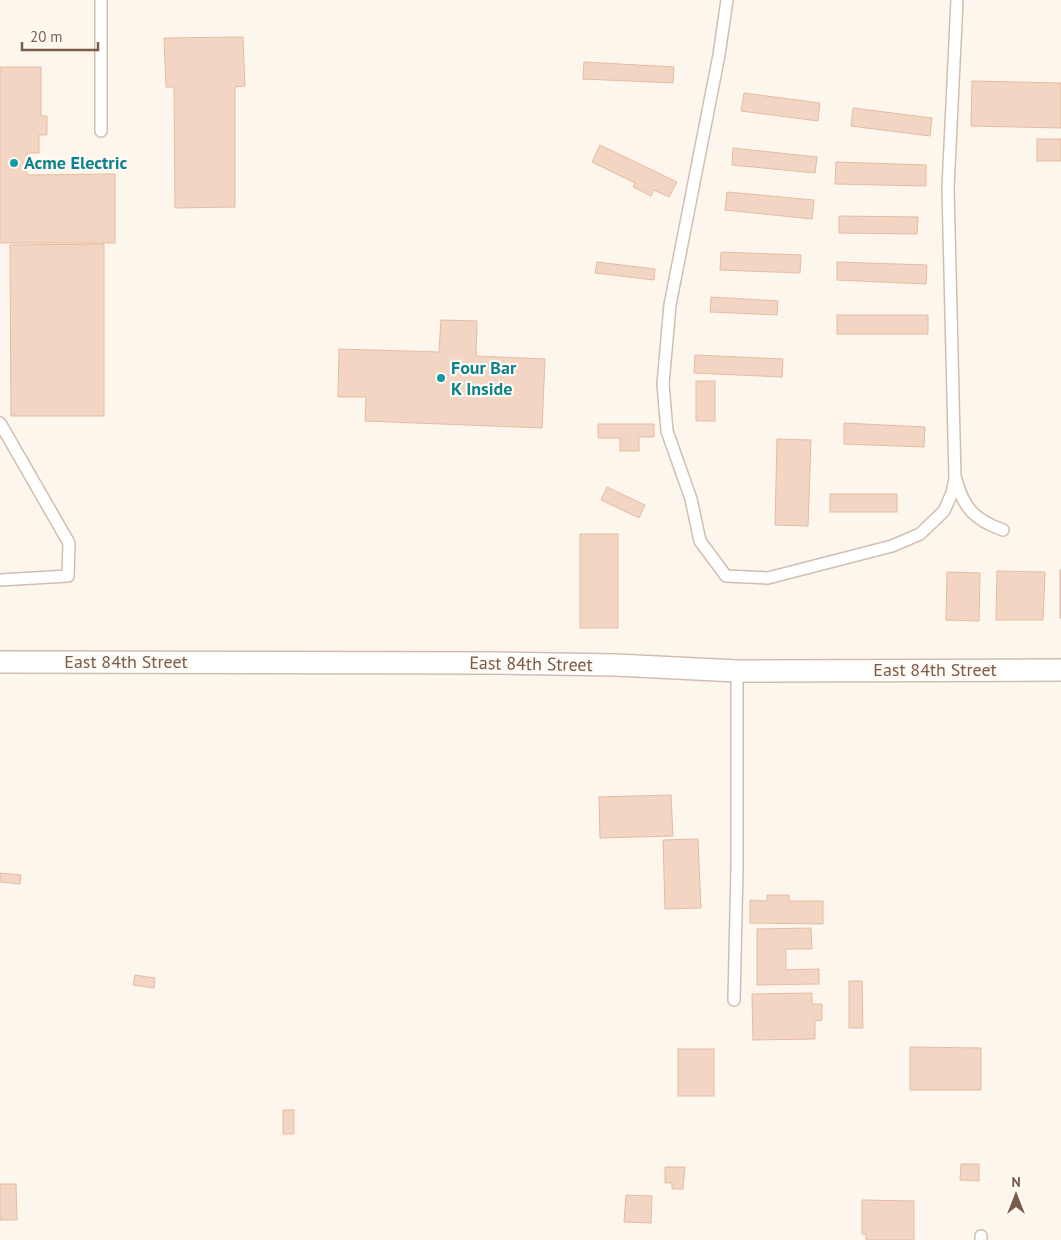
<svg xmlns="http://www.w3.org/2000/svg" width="1061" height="1240" font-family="'PT Sans',sans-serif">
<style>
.building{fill:#f3d5c3;stroke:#e6bba3}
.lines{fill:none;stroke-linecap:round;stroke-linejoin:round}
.service-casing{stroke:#d1beb0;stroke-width:14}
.minor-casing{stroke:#d1beb0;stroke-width:24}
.service{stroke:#fff;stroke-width:11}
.minor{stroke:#fff;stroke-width:21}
.culture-dot{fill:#0f9aa8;stroke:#fffaf3;stroke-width:2}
.labels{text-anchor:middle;stroke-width:4.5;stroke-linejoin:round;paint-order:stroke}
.culture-label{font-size:18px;font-weight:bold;fill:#0d838f;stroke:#fffaf3;text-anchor:start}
.street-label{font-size:18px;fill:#7a5c4d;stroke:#fffaf3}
</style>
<rect width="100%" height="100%" fill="#fdf6ec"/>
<g class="building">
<polygon points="243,37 245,86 235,87 235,207 175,208 174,87 166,87 164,38"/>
<polygon points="584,62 674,67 673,83 583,79"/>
<polygon points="0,67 41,67 41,116 47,116 47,135 39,135 39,153 27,153 27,175 115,174 115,243 0,243"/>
<polygon points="972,81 1061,83 1061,128 971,126"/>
<polygon points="744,93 820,103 818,121 741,111"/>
<polygon points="853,108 932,118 930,136 851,126"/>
<rect x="1037" y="139" width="24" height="22"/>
<polygon points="600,145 677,182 669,197 654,190 651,196 633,187 635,183 592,162"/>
<polygon points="733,148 817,157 815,173 732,165"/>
<polygon points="836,162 926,165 926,186 835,184"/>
<polygon points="727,192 814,200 812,219 725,210"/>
<polygon points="839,216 918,217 917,234 839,233"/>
<polygon points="104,244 104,416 11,416 10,245"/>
<polygon points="721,252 801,255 800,273 720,270"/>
<polygon points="597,262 655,269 654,280 595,273"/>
<polygon points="837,262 927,265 926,284 837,280"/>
<polygon points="711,297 778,301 777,315 710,312"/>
<rect x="837" y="315" width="91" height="19"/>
<polygon points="441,320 477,321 476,356 545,359 542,428 365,421 366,397 338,397 339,349 439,352"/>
<polygon points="695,355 783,359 782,377 694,373"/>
<rect x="696" y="381" width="19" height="40"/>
<polygon points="844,423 925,427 924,447 844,444"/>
<polygon points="598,424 654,424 654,437 639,437 639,451 620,451 620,438 598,438"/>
<polygon points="777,439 811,440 808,526 775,525"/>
<polygon points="607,487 645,505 639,518 601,500"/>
<rect x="830" y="494" width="67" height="18"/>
<rect x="580" y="534" width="38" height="94"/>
<rect x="1060" y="570" width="1" height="48"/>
<polygon points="997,571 1045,572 1043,620 996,620"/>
<polygon points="947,572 980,573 979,621 946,620"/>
<polygon points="671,795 673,836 600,838 599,797"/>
<polygon points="698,839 701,908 665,909 663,840"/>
<polygon points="0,873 21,875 20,884 0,882"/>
<polygon points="767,895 789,895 789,901 823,901 823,924 750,923 750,900 767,901"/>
<polygon points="811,928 812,949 786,949 786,970 819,969 819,984 757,985 757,929"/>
<polygon points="135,975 155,978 154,988 133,985"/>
<polygon points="849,981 862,981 863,1028 849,1028"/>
<polygon points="812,993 812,1004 822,1004 822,1020 815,1021 815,1039 753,1040 752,994"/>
<polygon points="910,1047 981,1048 981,1090 910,1090"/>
<rect x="678" y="1049" width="36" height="47"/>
<rect x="283" y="1110" width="11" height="24"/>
<polygon points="961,1164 979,1164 979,1181 960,1180"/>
<polygon points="665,1167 685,1167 683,1189 672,1189 672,1183 665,1183"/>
<polygon points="0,1184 16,1184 17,1220 0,1220"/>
<polygon points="626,1195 652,1196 651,1223 624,1222"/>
<polygon points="862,1200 914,1201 914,1240 866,1240 866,1234 862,1234"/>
</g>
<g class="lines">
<defs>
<g id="service">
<polyline points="727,0 719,55 670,305 663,384 667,431 691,499 700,541 726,576 768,578 892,546 920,534 944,511 952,493 955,478 948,188 957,0"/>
<polyline points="101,131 101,0"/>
<polyline points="0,423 69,543 68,576 0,580"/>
<path d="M956,479c7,29 19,41 47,51"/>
<polyline points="734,1000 737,868 737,671"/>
<polyline points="981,1240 981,1236"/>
</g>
<polyline id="minor" points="0,662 495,663 616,665 737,671 1061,670"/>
</defs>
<use href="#service" class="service-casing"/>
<use href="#minor" class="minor-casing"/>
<use href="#service" class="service"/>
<use href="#minor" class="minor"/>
</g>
<g class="culture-dot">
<circle cx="14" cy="163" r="5"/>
<circle cx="441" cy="378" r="5"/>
</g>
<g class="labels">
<g class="culture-label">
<text x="24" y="169">Acme Electric</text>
<text x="451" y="374">Four Bar<tspan x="451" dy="21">K Inside</tspan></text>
</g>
<g class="street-label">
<text x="126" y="668">East 84th Street</text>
<text transform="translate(531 664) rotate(1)" y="6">East 84th Street</text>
<text x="935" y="676">East 84th Street</text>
</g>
</g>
<g transform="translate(1016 1195)" stroke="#fffaf3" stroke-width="4" paint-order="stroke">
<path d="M0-4L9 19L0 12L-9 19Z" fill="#7a5c4d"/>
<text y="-8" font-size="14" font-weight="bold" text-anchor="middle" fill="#7a5c4d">N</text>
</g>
<path d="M22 42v8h76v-8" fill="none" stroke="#7a5c4d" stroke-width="2.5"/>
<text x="30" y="42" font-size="15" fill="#7a5c4d" stroke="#fffaf3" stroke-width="4" paint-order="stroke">20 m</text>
</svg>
